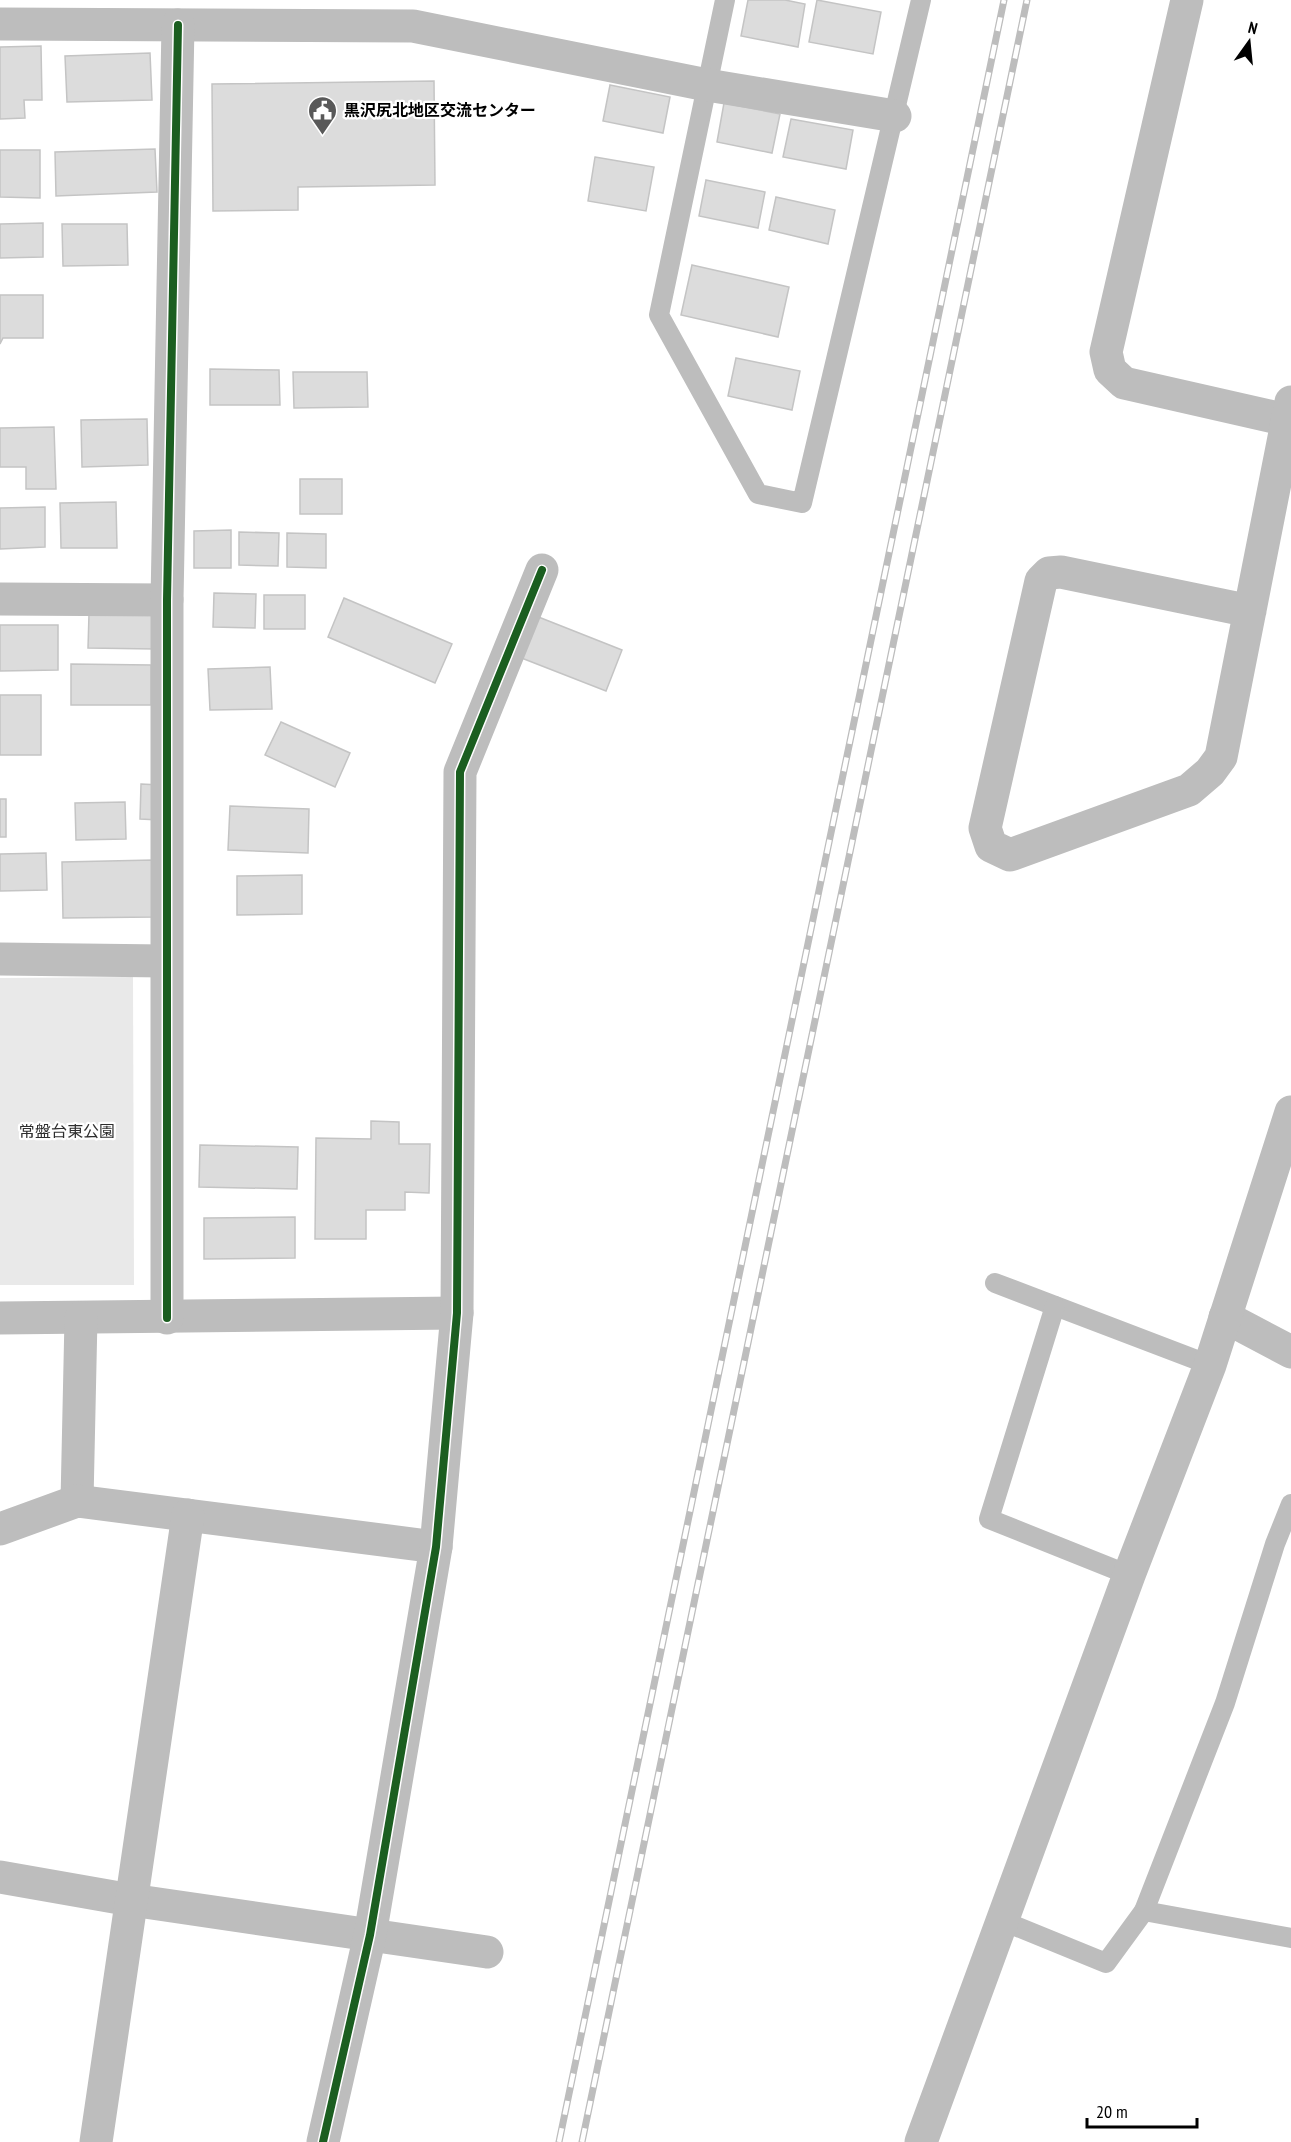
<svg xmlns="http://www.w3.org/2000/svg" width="1291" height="2142" font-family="'PT Sans Narrow','Noto Sans JP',sans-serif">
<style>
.green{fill:#e9e9e9}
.building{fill:#dcdcdc;stroke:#c4c4c4;stroke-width:1.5}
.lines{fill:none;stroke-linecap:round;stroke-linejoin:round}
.service{stroke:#bdbdbd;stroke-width:20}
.minor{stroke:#bdbdbd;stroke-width:33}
.tertiary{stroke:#bdbdbd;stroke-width:33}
.rail-casing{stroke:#bdbdbd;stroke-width:7}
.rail{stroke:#fff;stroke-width:4.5;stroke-dasharray:14;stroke-linecap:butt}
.cycleway-casing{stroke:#fff;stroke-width:11}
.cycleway{stroke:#1b5e20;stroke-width:8}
.labels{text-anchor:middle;stroke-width:4.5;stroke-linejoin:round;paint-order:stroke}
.poi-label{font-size:16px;font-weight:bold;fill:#000;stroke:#fff;text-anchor:start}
.park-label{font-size:16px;fill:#2e2e2e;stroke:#fff}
</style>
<rect width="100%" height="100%" fill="#fff"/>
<polygon class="green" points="133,977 134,1285 0,1285 0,978"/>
<g class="building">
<polygon points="748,0 785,0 805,4 798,47 741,36"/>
<polygon points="817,0 881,12 873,54 809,42"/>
<polygon points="41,46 42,100 24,100 25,118 0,119 0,47"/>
<polygon points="150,53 152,100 67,102 65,56"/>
<polygon points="434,81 435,185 298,187 298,210 213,211 212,84"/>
<polygon points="610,85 670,97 663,133 603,121"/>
<polygon points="724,103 780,114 772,153 717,142"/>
<polygon points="791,119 853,130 846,169 783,157"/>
<polygon points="155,149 157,192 56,196 55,152"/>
<polygon points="0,150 40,150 40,198 0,197"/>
<polygon points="595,157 654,167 646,211 588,201"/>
<polygon points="706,180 765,192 758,228 699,216"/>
<polygon points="776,197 835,210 828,244 769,230"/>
<polygon points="43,223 43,257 0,258 0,224"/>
<polygon points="62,224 127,224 128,265 63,266"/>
<polygon points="692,265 789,287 778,337 681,315"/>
<polygon points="0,295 43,295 43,338 3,338 0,344"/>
<polygon points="736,358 800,371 792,410 728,396"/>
<polygon points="210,369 279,370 280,405 210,405"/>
<polygon points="293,372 367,372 368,407 294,408"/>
<polygon points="147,419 148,465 82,467 81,420"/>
<polygon points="54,427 56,489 26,489 26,467 0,467 0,428"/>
<rect x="300" y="479" width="42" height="35"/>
<polygon points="116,502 117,548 61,548 60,503"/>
<polygon points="45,507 45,547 0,549 0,508"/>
<polygon points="231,530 231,568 194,568 194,531"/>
<polygon points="239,532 279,533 278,566 239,565"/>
<polygon points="287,533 326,534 326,568 287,567"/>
<polygon points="214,593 256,594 255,628 213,627"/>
<rect x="264" y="595" width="41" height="34"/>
<polygon points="344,598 452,644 435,683 328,637"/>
<polygon points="89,614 154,614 154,649 88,648"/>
<polygon points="536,616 622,650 606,691 519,657"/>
<polygon points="0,625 58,625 58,670 0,671"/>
<polygon points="71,664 151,665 151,705 71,705"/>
<polygon points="270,667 272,709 210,710 208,669"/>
<rect x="0" y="695" width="41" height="60"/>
<polygon points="281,722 350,753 335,787 265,755"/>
<polygon points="141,784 160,785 159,820 140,819"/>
<rect x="0" y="799" width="6" height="38"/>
<polygon points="125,802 126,839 76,840 75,803"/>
<polygon points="230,806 309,809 308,853 228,850"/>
<polygon points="46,853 47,890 0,891 0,854"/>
<polygon points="153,860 154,917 63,918 62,862"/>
<polygon points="302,875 302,914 237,915 237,876"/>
<polygon points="371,1121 399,1122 399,1144 430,1144 429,1193 405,1192 405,1210 366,1210 366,1239 315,1239 316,1138 371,1139"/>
<polygon points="200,1145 298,1147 297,1189 199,1187"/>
<polygon points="295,1217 295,1258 204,1259 204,1218"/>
</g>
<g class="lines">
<g class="service">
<polyline points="725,0 659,315 758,494 802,503 921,0"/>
<polyline points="995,1283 1210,1365"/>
<polyline points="1055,1306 989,1519 1129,1575"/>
<polyline points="1144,1911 1225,1703 1275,1544 1291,1504"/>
<polyline points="1003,1921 1106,1963 1144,1911 1291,1938"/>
</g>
<g class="minor">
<polyline points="1187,0 1106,352 1110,370 1124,383 1291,421"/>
<polyline points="0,24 413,26 707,85 895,116"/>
<polyline points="0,599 167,600"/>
<polyline points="1250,611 1061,572 1049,573 1041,581 985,828 991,846 1010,855 1189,790 1210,772 1221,757 1291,402"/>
<polyline points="0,959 165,961"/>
<polyline points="1225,1317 1291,1352"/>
<polyline points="0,1318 457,1313"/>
<polyline points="167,1318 167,600 178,25"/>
<polyline points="77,1501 81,1318"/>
<polyline points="0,1529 77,1501 436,1547"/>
<polyline points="0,1877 131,1900 487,1952"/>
<polyline points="96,2142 188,1515"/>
<polyline points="323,2142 370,1935 436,1547 457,1313 460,772 542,570"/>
</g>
<polyline class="tertiary" points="921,2142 1129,1575 1210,1365 1291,1112"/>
<defs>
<g id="rail">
<polyline points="559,2142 1004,0"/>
<polyline points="582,2142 1027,0"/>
</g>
</defs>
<use href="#rail" class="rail-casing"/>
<use href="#rail" class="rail"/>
<defs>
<g id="cycleway">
<polyline points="167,1318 167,600 178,25"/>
<polyline points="323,2142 370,1935 436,1547 457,1313 460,772 542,570"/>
</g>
</defs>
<use href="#cycleway" class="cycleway-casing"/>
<use href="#cycleway" class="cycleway"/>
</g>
<defs>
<symbol id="civic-pin" viewBox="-11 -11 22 30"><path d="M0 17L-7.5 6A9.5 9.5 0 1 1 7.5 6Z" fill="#595959" stroke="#fff"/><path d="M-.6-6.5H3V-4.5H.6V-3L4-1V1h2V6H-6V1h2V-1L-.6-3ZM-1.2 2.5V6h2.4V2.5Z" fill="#fff"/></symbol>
</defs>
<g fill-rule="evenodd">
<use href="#civic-pin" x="306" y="94" width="33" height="45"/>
</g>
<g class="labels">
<g class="poi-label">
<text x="344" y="116">黒沢尻北地区交流センター</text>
</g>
<g class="park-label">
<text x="67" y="1137">常盤台東公園</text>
</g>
</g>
<g transform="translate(1249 42) rotate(15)" stroke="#ffffff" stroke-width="4.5" paint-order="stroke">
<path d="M0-4.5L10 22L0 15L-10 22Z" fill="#000000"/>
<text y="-9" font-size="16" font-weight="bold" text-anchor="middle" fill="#000000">N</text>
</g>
<path d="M1087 2118v9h110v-9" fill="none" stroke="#000000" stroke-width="3"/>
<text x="1096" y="2118" font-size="18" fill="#000000" stroke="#ffffff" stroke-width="4.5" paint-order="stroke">20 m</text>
</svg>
